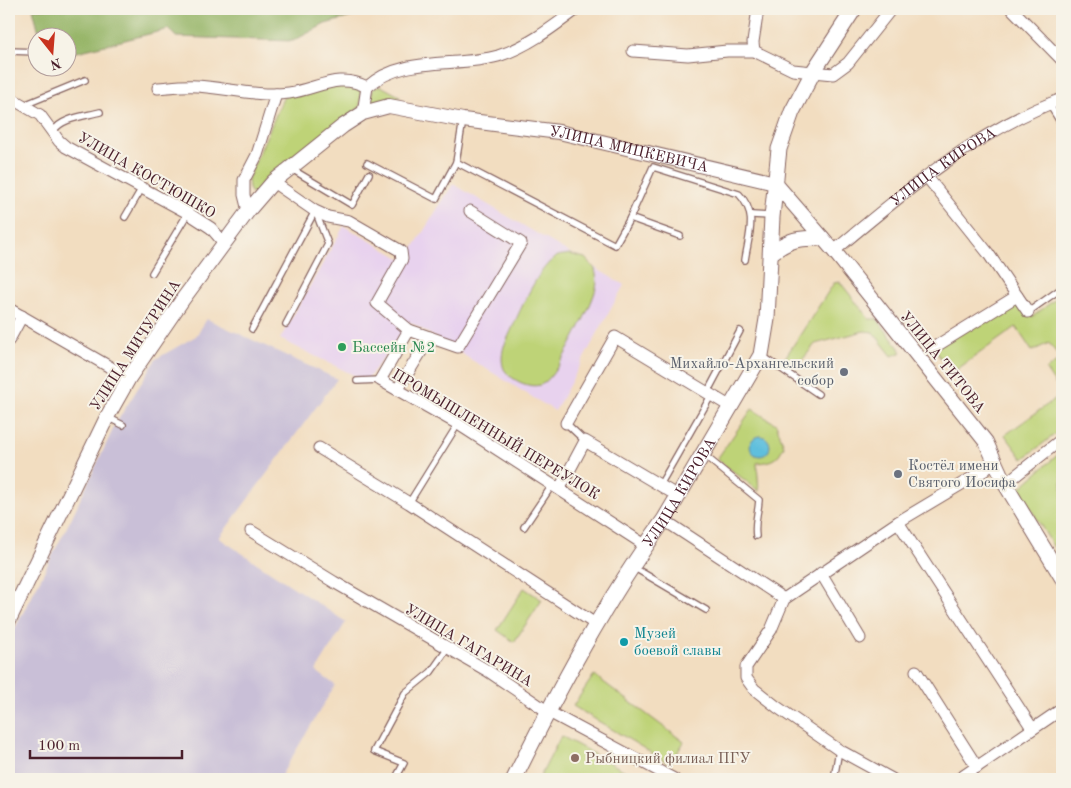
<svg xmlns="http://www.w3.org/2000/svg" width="1071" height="788" font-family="'Old Standard TT',serif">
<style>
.built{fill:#e8d2ee}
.industrial{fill:#c9bfd7}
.green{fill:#bed377;stroke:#847951}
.forest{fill:#96b568;stroke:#706a4a}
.water{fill:#5fbfdd;stroke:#546f84}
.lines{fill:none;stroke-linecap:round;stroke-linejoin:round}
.service-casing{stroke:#85625f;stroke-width:8}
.minor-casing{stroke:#85625f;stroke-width:13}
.tertiary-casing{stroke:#85625f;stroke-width:16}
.secondary-casing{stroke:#85625f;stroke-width:17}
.service{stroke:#fff;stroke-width:5.5}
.minor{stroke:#fff;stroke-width:11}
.tertiary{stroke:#fff;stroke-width:14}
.secondary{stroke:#fff;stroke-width:15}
.leisure-dot{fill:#2e9e5b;stroke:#f7f3e8;stroke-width:2}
.worship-dot{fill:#6b7280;stroke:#f7f3e8;stroke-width:2}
.culture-dot{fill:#0f9aa8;stroke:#f7f3e8;stroke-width:2}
.education-dot{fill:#8d6e63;stroke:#f7f3e8;stroke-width:2}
.labels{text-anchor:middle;stroke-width:4;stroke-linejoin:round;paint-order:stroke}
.street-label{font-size:15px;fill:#4a1f2b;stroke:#f7f3e8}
.leisure-label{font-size:15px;fill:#27864d;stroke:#f7f3e8;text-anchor:start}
.worship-label{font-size:15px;fill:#5b616d;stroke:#f7f3e8;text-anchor:end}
.culture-label{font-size:15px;fill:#0d838f;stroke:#f7f3e8;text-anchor:start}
.education-label{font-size:15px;fill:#785e54;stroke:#f7f3e8;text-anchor:start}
</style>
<rect width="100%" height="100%" fill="#f7f3e8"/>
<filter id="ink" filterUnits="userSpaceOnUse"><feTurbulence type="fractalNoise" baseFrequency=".02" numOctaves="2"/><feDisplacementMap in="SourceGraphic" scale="10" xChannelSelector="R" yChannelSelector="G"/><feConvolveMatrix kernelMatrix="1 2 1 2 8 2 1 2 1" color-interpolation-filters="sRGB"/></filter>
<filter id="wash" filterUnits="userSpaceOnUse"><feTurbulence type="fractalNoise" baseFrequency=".0096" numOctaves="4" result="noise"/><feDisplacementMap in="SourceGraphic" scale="20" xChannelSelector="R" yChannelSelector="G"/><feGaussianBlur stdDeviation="1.12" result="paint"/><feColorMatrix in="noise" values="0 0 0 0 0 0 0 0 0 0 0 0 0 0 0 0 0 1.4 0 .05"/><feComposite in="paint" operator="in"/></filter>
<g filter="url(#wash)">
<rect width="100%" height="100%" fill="#f2ddc0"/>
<polygon class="built" points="453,184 624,285 555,411 410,322 366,381 280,339 344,226 405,261"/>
<polygon class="industrial" points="207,319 337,379 219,538 346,622 316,671 335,685 279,779 9,779 9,640 71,519 115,425 156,359 196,336"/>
<g class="green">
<polygon points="342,80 361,90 360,107 268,175 253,195 249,189 248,179 284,96"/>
<polygon points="381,86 401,97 372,105 370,97 374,88"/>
<path d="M569,254l16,4 10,11c1,6 3,12 1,19 -3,16 -38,86 -52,95 -11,8 -34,-3 -40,-14 -3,-7 -2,-16 0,-23 11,-22 32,-80 54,-90 3,-1 8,-1 11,-2z"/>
<polygon points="840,282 869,319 877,319 902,352 892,356 873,332 864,331 815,344 796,368 781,364 834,283"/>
<polygon points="1062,294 1062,429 1023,459 1005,435 1062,394 1046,370 1061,359 1049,343 1032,351 1016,327 952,373 933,348 1017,296 1032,317"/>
<path d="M752,409l24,15 8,22c-6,13 -12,16 -27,17l2,28 -42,-32z"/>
<polygon points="1062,451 1062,561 1019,489"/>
<polygon points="524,588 542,600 514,642 497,630"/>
<polygon points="594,675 684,742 670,764 573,706"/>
<polygon points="561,736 627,772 623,779 539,779"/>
</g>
<polygon class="forest" points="33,9 381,9 325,24 293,41 176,37 169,29 73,53 66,31 40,36"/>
<circle class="water" cx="760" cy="446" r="10"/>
</g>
<g filter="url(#ink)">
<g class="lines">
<defs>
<g id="service">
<polyline points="9,51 38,52"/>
<polyline points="1049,104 1062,125"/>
<polyline points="24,105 85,80"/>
<polyline points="463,120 456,162 615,245 630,218"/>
<path d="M53,132c7,-14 33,-16 47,-20"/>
<polyline points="367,163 436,199 456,162"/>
<polyline points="290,168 352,205 369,174"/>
<polyline points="752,215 770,216"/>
<polyline points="125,217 142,188"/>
<path d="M680,236l-50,-18 23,-51 86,27c19,20 10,40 6,66"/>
<polyline points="152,273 188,213"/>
<polyline points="1028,312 1062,288"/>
<polyline points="286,324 328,244 316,213"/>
<polyline points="252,329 315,211"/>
<polyline points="761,355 818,394"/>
<polyline points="357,381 380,380"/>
<polyline points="708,391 740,331"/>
<polyline points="107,417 123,425"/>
<polyline points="566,423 585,441"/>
<path d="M704,455l55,45c-1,15 -5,21 -3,36"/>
<polyline points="660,485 712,394"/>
<polyline points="409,503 458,424"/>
<polyline points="524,527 553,484"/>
<polyline points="633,567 706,610"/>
<polyline points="399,779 397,776 404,763 374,751 405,693 431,672 448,648"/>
<polyline points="834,779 839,750"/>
</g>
<g id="minor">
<polyline points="1012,9 1062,60"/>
<polyline points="633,51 688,55 727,51 754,51 793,70 833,74 848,63 891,9"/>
<polyline points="754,51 753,42 758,9"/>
<path d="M367,87c35,-32 89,-19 131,-31 29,-9 55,-29 79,-47"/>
<path d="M158,88c13,-1 26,-3 39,-2 29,2 62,11 92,7 29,-4 49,-21 78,-6l-4,26"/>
<polyline points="9,97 40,115 59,141 66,147 188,213 211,228 224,243"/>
<polyline points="927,177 988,253 1028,312"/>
<polyline points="273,182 315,211 328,217 349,221 401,251 402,259 377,303 409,330"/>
<polyline points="248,211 244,195 244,180 257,155 276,94"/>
<polyline points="470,211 521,243 458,347 409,330 380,380 458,424 645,545"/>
<path id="s1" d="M834,251c69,-58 143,-121 228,-152"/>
<polyline points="9,309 129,378"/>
<polyline points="9,340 22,316"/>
<polyline points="933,348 1017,296"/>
<polyline points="398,389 430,337"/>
<polyline points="566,423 615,337 731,407"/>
<polyline points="319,448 409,503 597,625"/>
<polyline points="1005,484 1062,439"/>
<polyline points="560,488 585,441 678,496"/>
<polyline points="664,520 784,599"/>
<polyline points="898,522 1032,728"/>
<polyline points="251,531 334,582 488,671 547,711 674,779"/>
<polyline points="821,573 860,638"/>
<polyline points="916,671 977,767"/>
<polyline points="892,779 839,750 777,707 754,689 746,678 746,667 771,630 784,599 898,522 985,470 995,459"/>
<polyline points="959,779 1062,709"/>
</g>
<g id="tertiary">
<path id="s2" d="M9,620l98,-203 22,-39 54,-79 65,-88 25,-29 70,-56 20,-13 26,-7 74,14 96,12 216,51 59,68 152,191 19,42 57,94"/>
</g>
<g id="secondary">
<path d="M771,253c19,-14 27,-15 51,-15"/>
<path id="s3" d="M514,779c44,-89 92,-179 150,-259l97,-165 6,-36 5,-102 7,-68 13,-37 21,-40 41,-63"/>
</g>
</defs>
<use href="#service" class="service-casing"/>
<use href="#minor" class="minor-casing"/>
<use href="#tertiary" class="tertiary-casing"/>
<use href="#secondary" class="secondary-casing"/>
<use href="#service" class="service"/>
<use href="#minor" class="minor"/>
<use href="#tertiary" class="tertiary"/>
<use href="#secondary" class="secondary"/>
</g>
</g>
<circle class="leisure-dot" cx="342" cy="347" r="5"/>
<g class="worship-dot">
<circle cx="844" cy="372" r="5"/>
<circle cx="898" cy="474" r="5"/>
</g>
<circle class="culture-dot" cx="624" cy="642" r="5"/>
<circle class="education-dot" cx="575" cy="758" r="5"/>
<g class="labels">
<g class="street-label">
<text dy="5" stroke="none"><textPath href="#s2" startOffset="898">УЛИЦА МИЦКЕВИЧА</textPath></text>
<text dy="5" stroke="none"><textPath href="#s1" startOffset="138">УЛИЦА КИРОВА</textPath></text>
<text transform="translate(147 175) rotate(30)" y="5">УЛИЦА КОСТЮШКО</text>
<text transform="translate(135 345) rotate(-57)" y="5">УЛИЦА МИЧУРИНА</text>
<text transform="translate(943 362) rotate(51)" y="5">УЛИЦА ТИТОВА</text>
<text transform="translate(496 434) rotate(31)" y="5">ПРОМЫШЛЕННЫЙ ПЕРЕУЛОК</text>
<text dy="5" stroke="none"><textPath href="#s3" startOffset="331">УЛИЦА КИРОВА</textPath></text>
<text transform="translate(469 645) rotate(31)" y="5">УЛИЦА ГАГАРИНА</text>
</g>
<g class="leisure-label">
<text x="352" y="352">Бассейн №2</text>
</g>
<g class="worship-label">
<text x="834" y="368">Михайло-Архангельский<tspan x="834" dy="17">собор</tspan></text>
<text x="908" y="470" text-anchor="start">Костёл имени<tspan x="908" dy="17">Святого Иосифа</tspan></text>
</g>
<g class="culture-label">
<text x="634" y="638">Музей<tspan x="634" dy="17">боевой славы</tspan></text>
</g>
<g class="education-label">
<text x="585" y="763">Рыбницкий филиал ПГУ</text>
</g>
</g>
<rect width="1071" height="788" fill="none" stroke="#f7f3e8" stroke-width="30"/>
<g transform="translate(52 52) rotate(163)"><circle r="24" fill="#f7f3e8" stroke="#b29e9c"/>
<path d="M0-4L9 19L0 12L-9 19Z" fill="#c8321e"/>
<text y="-8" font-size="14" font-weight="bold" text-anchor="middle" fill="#4a1f2b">N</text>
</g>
<path d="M30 750v8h152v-8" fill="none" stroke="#4a1f2b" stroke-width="2.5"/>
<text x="38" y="750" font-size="15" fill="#4a1f2b" stroke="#f7f3e8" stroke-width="4" paint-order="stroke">100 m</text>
</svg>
